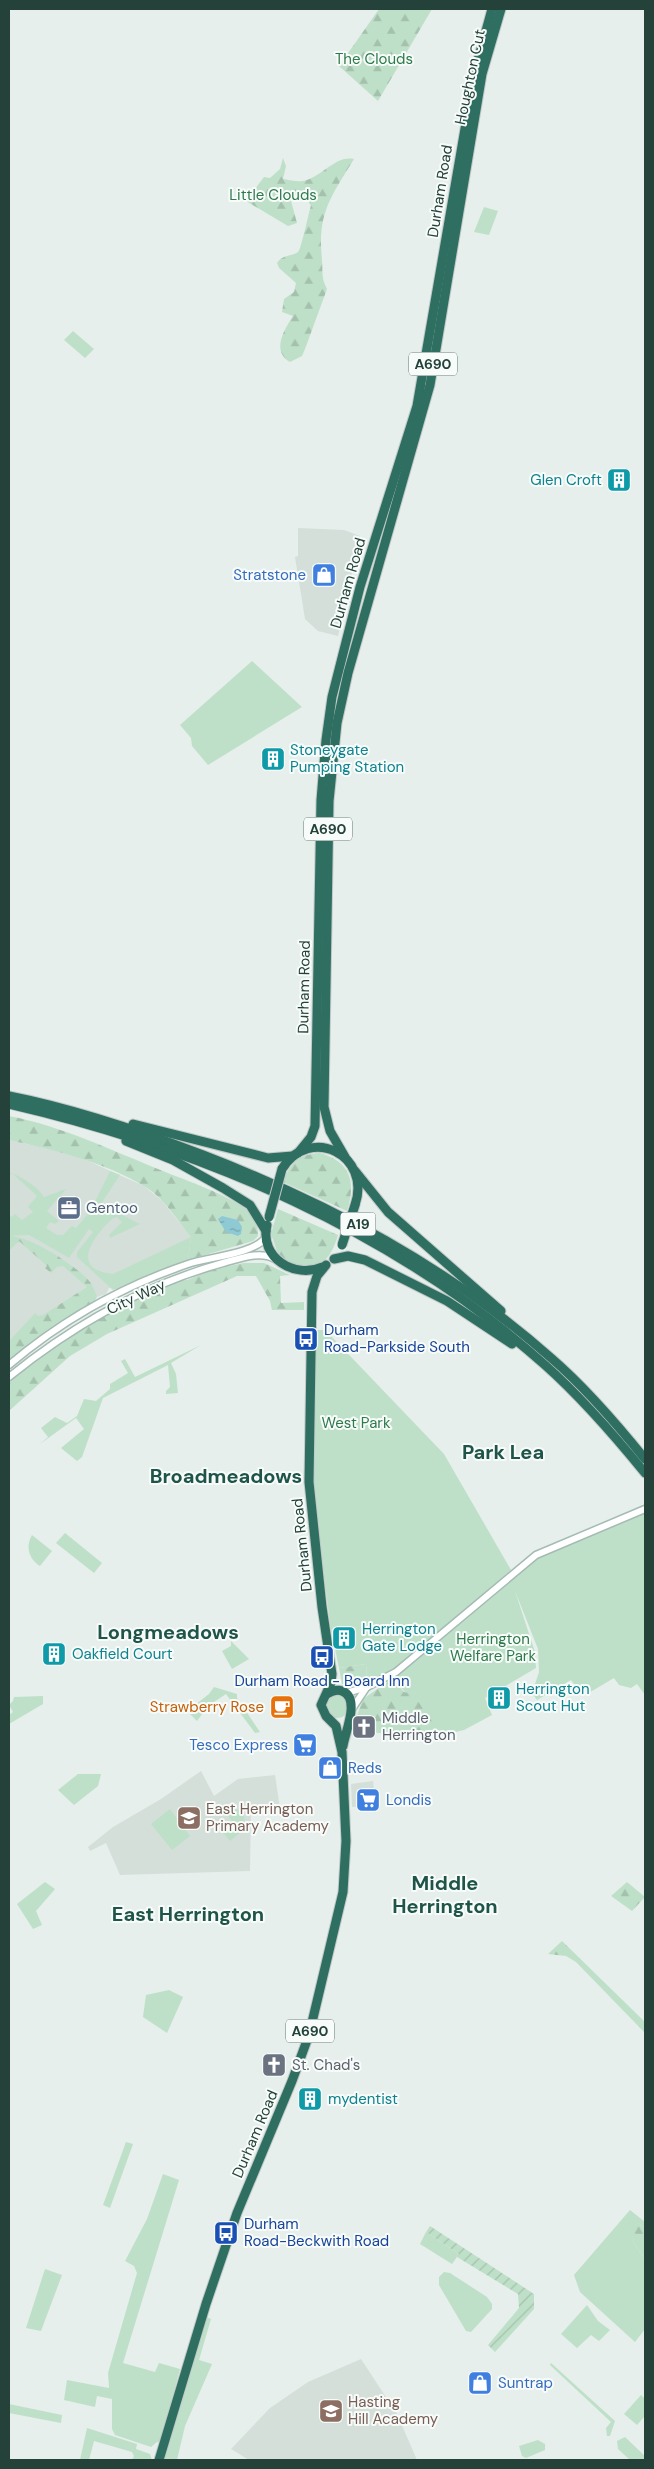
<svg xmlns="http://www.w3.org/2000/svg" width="654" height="2469" font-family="'DM Sans',sans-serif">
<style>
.built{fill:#d4dfda}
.green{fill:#bfe0c8}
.forest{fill:url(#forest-firs)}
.garden{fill:url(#garden-furrows)}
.water{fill:url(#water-ripples)}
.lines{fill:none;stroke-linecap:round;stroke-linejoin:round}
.secondary-casing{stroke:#a4bbb3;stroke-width:9}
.highway-casing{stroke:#c2cac8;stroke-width:11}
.secondary{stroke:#fff;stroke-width:6}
.highway{stroke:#2f6f62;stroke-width:9}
.highway-bridge-casing{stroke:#c2cac8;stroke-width:11;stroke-linecap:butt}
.highway-bridge{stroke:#2f6f62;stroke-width:9}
.labels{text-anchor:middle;stroke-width:4;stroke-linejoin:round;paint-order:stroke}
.shield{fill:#f7fbf9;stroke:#637a73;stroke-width:1}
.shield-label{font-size:14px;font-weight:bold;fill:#24423a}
.park-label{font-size:15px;fill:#2d7a4b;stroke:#f7fbf9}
.street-label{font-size:15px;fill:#24423a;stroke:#f7fbf9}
.culture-label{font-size:15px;fill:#0d838f;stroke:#f7fbf9;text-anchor:start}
.shop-label{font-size:15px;fill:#366cbe;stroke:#f7fbf9;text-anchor:start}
.service-label{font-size:15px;fill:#4e5e75;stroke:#f7fbf9;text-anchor:start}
.transit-label{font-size:15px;fill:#164399;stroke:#f7fbf9;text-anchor:start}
.food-label{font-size:15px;fill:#c56008;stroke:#f7fbf9;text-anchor:end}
.worship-label{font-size:15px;fill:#5b616d;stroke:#f7fbf9;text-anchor:start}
.education-label{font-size:15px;fill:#785e54;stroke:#f7fbf9;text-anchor:start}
.district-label{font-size:20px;font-weight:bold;fill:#1f5548;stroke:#f7fbf9}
</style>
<defs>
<pattern id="forest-firs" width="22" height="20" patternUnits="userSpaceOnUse" patternTransform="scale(1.25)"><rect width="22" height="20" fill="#bfe0c8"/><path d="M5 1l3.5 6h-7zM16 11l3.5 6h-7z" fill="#a4c1ad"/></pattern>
<pattern id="garden-furrows" width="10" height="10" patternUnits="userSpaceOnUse" patternTransform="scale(1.25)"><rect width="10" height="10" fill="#bfe0c8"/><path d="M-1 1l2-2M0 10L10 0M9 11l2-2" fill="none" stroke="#a4c1ad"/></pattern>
<pattern id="water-ripples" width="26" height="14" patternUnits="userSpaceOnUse" patternTransform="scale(1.25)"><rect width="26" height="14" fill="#8ec9d4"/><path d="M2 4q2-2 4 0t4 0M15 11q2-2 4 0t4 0" fill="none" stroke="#74a5ad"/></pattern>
</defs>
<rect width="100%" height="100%" fill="#e6efeb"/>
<g class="built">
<polygon points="298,528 344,530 360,536 338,636 318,631 305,619 295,557 298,556"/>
<polygon points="9,1140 75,1155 144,1186 162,1201 191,1237 188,1260 119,1289 109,1288 106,1294 97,1297 94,1303 46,1333 9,1361"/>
<polygon points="201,1771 214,1796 238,1779 275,1775 280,1808 278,1810 275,1807 251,1810 250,1871 120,1875 106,1843 90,1851 88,1847 113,1827 161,1799"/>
<polygon points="373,1781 376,1805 352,1807 351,1784"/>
<polygon points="361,2359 397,2414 417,2460 249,2460 231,2449 270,2408 308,2382"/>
</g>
<g class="green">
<polygon points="484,207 498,211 489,235 474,232"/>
<polygon points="73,331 94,349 85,358 64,340"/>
<polygon points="252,661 302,707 208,765 192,746 191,738 180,725"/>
<path d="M110,1171l10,4 -19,29 39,20 -30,14 -1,-3 13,-13 -5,-5 -5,2c-19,18 -43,50 1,55l78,-37 -3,23 -75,30 -36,-33v-5l16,-20 -4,-3 -20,29 -40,-23 -20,1v-21l3,2 3,-3 7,6 11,-8 -5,-5 9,-11 -25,-23 -3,3v-4c12,5 28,13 35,25l22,-8 -19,22 12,10 -4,3 -5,-2 -4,6 11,7h6l9,-9 4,2 15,-18z"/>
<polygon points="317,1330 324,1330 330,1335 444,1454 511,1570 394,1670 367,1684 366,1664 339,1668 330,1624 313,1489 315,1333"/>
<polygon points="201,1345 171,1363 176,1374 178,1393 166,1394 166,1391 170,1387 168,1365 103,1398 82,1457 77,1461 61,1448 84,1429 76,1418 40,1444 48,1437 41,1428 55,1417 67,1423 77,1416 84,1399 96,1401 110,1389 110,1384 128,1373 121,1361 125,1359 135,1377"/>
<polygon points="645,1509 645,1695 637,1684 631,1688 619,1685 614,1678 587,1694 582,1689 579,1691 571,1680 537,1700 532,1693 539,1672 538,1649 515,1591 535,1652 536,1668 485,1698 492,1715 464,1730 439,1736 440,1733 393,1678 411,1665 499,1591 496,1588 536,1555"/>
<polygon points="65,1533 102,1563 94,1573 56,1543"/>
<path d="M32,1535l20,16 -12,15c-11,-7 -15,-19 -8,-31z"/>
<polygon points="231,1641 249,1659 232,1669 222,1651 231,1646"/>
<polygon points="214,1687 237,1694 237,1698 260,1732 255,1733 226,1694 208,1706 197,1721 187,1711 209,1694"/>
<circle cx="337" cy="1706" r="12"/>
<polygon points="43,1696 43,1704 9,1724 9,1715 13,1712 9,1705 13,1701 14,1697"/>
<polygon points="78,1774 101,1774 98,1786 74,1805 58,1790"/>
<polygon points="170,1809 190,1836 172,1850 151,1824"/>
<polygon points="244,1809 245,1829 230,1841 221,1830 232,1821 224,1811"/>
<polygon points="45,1882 55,1889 36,1911 42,1925 33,1929 17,1904"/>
<polygon points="169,1990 183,1997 167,2033 143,2017 146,1995"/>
<polygon points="126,2142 133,2144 110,2208 103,2205"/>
<polygon points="163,2174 179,2180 123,2363 155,2372 159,2363 180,2369 161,2442 157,2442 151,2447 115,2435 112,2429 112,2399 97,2396 95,2407 64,2400 67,2380 109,2388 108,2373 137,2273 134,2266 125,2261 147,2219"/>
<polygon points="630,2210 645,2222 645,2228 638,2223 633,2242 645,2259 645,2329 635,2342 580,2292 574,2275"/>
<polygon points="426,2232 459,2254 452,2264 420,2244"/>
<polygon points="45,2269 62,2275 41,2331 26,2328"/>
<polygon points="444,2272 450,2273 487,2297 492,2304 492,2309 471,2332 466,2331 439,2285 439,2277"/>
<polygon points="587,2305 598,2321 610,2330 599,2341 591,2335 577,2348 561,2334"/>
<polygon points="206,2317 211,2319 199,2360 212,2364 185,2426 177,2460 163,2460"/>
<polygon points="551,2363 615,2421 610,2436 607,2436 606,2428 611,2422 550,2365"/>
<polygon points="641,2395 645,2399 645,2416 637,2425 624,2414"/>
<polygon points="9,2404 62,2415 61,2423 9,2413"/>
<polygon points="87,2428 137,2444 136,2449 150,2454 152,2460 132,2460 134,2456 132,2452 94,2441 89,2460 80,2460"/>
<polygon points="625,2437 645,2456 645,2460 630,2460 618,2449 617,2441"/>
<polygon points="538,2440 545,2444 545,2450 526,2458 522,2456 519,2446"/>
</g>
<g class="forest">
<polygon points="379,9 432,9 378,101 339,66"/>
<path d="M283,158l3,8 -3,13c7,1 14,3 20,2 18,-3 32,-26 51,-22 -23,38 -37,54 -32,101 1,12 -1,18 5,29l-22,60 -3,7 -12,6c-19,-11 -6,-32 3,-46l-11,-4 2,-13 10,-7 2,-9 -17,-15 -2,-5c6,-9 14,-6 21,-11 3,-2 11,-40 13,-47l-3,-4 -16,-7 -1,7 6,22 -9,3 -42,-25 18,-24 6,1 10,-9z"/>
<path d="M9,1116c53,10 104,35 154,55 25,10 62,23 83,38 7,5 13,19 12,27l-5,5 -65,19 3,-23c-14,-17 -28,-40 -47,-51 -40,-24 -90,-36 -135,-46z"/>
<path d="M320,1153c31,9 36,29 27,58l-64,-29c7,-19 16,-28 37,-29z"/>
<path d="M278,1209l60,26c-5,18 -16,37 -38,33 -7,-1 -15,-8 -21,-11l-8,-23z"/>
<path d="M9,1236c20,-1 68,30 81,46 3,4 5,10 7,14l-3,7 -48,30 -37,28v-22l1,1 25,-27 4,3 4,-1 44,-28 -24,-21 -6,1 -6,6 -6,-5 2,-2 -28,-25 -8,8h-2z"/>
<polygon points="244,1263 264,1263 290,1275 280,1276 281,1303 304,1302 304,1310 272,1310 270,1301 256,1276 237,1276 107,1334 70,1356 9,1411 9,1377 71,1331 168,1282 187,1280 214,1269"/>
<polygon points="366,1664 367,1684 342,1684 339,1668"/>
<polygon points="393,1678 404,1692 413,1694 440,1733 439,1736 421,1739 372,1732 373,1725 356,1722 355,1730 352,1729 363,1699"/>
<polygon points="627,1882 645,1897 632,1911 611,1896"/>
<polygon points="562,1941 645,2022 645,2033 576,1962 566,1956 548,1954"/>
<polygon points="637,2222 645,2228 645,2259 633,2242"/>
</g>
<polygon class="garden" points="430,2226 534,2294 534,2309 495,2352 488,2345 519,2308 518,2294 457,2257 459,2254 426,2232"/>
<polygon class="water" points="222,1216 238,1220 242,1227 241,1234 238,1236 226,1232 218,1219"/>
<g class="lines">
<defs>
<g id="secondary">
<path d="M9,1365c52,-44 114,-79 179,-101 20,-7 67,-10 78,-27"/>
<path d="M9,1377c63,-51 135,-92 214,-114 16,-4 36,-13 52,-4"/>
<polyline points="346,1693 367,1687 396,1672 536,1555 645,1509"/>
<polyline points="352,1709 366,1688"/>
</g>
<g id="highway">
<path d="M9,1096c66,13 131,35 194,59 127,49 245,112 347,202 35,30 66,66 95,102"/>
<path d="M9,1104c194,45 386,127 536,261 36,32 69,70 100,108"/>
<polyline points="133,1124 268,1158 293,1156"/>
<polyline points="126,1141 173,1160 223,1188 250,1205 266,1231"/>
<polyline points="298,1153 311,1137 315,1126 321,800 326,740 332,697 360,587 417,406 475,71 492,9"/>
<polyline points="345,1157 330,1131 324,1107 329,801 337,723 348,673 430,385 482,74 501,9"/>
<path d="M282,1169c28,-45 90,-14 73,36"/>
<polyline points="355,1171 388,1212 501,1311"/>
<path d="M267,1225c-8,33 28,54 55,42"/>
<polyline points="334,1259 348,1256 365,1260 447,1301 512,1344"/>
<path d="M327,1694c5,-3 10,-5 15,-3 19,7 3,41 1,55"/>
<polyline points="159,2460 206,2304 237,2213 292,2081 309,2035 343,1892 346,1841 342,1752 336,1726 326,1716 321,1705 331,1683 332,1674 322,1607 309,1482 312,1292 317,1276 326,1265"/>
</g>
</defs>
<use href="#secondary" class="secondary-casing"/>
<use href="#highway" class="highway-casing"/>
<use href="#secondary" class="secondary"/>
<use href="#highway" class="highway"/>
<defs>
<g id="highway-bridge">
<polyline points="269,1217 282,1169"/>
<polyline points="342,1245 355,1205"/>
</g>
</defs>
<use href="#highway-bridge" class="highway-bridge-casing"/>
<use href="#highway-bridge" class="highway-bridge"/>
</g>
<defs>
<symbol id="building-square" viewBox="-11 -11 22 22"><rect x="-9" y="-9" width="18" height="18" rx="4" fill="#0f9aa8" stroke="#f7fbf9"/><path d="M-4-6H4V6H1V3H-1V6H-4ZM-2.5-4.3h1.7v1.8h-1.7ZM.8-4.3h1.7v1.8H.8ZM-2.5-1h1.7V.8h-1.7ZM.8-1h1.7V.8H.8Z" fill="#fff"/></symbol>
<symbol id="shop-square" viewBox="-11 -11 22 22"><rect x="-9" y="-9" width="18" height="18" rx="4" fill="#3f7fe0" stroke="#f7fbf9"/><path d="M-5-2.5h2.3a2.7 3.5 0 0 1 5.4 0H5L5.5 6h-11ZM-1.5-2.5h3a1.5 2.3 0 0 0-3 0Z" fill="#fff"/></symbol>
<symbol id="office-square" viewBox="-11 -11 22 22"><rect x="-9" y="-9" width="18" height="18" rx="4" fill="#5c6f8a" stroke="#f7fbf9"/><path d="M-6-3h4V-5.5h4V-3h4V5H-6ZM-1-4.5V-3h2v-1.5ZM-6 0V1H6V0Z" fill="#fff"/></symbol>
<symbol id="bus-square" viewBox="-11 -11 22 22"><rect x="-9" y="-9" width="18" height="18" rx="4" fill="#1a4fb4" stroke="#f7fbf9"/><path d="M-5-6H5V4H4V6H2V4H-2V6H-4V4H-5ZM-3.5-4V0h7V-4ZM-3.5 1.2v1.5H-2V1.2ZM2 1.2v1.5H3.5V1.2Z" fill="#fff"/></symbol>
<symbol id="cafe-square" viewBox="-11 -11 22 22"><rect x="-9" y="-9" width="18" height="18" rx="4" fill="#e8710a" stroke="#f7fbf9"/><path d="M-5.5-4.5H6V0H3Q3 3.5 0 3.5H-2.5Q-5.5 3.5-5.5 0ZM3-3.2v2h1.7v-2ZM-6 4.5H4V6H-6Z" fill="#fff"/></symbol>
<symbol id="church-square" viewBox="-11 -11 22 22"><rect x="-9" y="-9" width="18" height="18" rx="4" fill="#6b7280" stroke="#f7fbf9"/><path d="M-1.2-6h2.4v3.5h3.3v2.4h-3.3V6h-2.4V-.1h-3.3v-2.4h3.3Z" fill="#fff"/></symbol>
<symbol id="supermarket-square" viewBox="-11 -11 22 22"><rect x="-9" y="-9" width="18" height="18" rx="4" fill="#3f7fe0" stroke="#f7fbf9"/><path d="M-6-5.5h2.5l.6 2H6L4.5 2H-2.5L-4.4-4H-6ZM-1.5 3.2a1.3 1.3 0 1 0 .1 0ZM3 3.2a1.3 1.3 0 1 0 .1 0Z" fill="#fff"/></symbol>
<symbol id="school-square" viewBox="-11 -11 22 22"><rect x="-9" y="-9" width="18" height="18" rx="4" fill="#8d6e63" stroke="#f7fbf9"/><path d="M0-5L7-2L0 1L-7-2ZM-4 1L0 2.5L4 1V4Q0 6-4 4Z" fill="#fff"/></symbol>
</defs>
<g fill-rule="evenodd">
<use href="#building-square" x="605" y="466" width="28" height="28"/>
<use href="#shop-square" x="310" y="561" width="28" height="28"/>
<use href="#building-square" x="259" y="745" width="28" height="28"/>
<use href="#office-square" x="55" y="1194" width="28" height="28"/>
<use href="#bus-square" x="292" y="1325" width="28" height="28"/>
<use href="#building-square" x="330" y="1624" width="28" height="28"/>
<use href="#building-square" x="40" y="1640" width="28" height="28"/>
<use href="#bus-square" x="308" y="1643" width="28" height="28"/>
<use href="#building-square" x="485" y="1684" width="28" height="28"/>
<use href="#cafe-square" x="268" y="1693" width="28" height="28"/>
<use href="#church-square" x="350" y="1713" width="28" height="28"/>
<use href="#supermarket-square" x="291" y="1731" width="28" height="28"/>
<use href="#shop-square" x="316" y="1754" width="28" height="28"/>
<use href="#supermarket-square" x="354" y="1786" width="28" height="28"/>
<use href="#school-square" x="175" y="1804" width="28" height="28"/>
<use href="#church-square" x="260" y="2051" width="28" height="28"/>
<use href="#building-square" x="296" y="2085" width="28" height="28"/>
<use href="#bus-square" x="212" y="2219" width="28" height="28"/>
<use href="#shop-square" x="466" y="2369" width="28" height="28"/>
<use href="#school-square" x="317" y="2397" width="28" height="28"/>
</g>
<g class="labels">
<g class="shield">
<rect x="409" y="352.5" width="48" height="23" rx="4"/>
<rect x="304" y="817.5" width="48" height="23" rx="4"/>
<rect x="340.5" y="1212.5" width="35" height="23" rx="4"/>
<rect x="286" y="2019.5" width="48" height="23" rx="4"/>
</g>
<g class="shield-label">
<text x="433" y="369">A690</text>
<text x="328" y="834">A690</text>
<text x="358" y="1229">A19</text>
<text x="310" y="2036">A690</text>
</g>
<g class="park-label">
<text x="374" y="64">The Clouds</text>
<text x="273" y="200">Little Clouds</text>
<text x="356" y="1428">West Park</text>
<text x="493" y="1644">Herrington<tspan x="493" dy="17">Welfare Park</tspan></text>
</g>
<g class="street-label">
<text transform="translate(470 77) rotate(-78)" y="5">Houghton Cut</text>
<text transform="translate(440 191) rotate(-81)" y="5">Durham Road</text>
<text transform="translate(348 583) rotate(-74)" y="5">Durham Road</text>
<text transform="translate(304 987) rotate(-89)" y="5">Durham Road</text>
<text transform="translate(136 1297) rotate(-25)" y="5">City Way</text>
<text transform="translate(302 1545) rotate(-96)" y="5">Durham Road</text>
<text transform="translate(255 2134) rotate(-67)" y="5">Durham Road</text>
</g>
<g class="culture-label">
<text x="602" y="485" text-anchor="end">Glen Croft</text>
<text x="290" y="755">Stoneygate<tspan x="290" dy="17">Pumping Station</tspan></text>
<text x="362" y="1634">Herrington<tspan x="362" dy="17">Gate Lodge</tspan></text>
<text x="72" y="1659">Oakfield Court</text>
<text x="516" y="1694">Herrington<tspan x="516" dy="17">Scout Hut</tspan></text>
<text x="328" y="2104">mydentist</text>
</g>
<g class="shop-label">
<text x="306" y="580" text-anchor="end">Stratstone</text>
<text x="288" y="1750" text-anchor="end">Tesco Express</text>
<text x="348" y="1773">Reds</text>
<text x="386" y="1805">Londis</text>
<text x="498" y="2388">Suntrap</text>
</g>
<g class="service-label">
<text x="86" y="1213">Gentoo</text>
</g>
<g class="transit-label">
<text x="324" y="1335">Durham<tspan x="324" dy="17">Road-Parkside South</tspan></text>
<text x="322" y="1686" text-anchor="middle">Durham Road - Board Inn</text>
<text x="244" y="2229">Durham<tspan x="244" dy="17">Road-Beckwith Road</tspan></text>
</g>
<g class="food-label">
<text x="264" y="1712">Strawberry Rose</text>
</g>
<g class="worship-label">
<text x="382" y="1723">Middle<tspan x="382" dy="17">Herrington</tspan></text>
<text x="292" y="2070">St. Chad's</text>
</g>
<g class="education-label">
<text x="206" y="1814">East Herrington<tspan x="206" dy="17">Primary Academy</tspan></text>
<text x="348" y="2407">Hasting<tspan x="348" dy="17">Hill Academy</tspan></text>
</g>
<g class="district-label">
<text x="503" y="1459">Park Lea</text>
<text x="226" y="1483">Broadmeadows</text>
<text x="168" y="1639">Longmeadows</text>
<text x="445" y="1890">Middle<tspan x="445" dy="23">Herrington</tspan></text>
<text x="188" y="1921">East Herrington</text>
</g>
</g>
<rect width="654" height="2469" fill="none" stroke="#24423a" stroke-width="20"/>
</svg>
